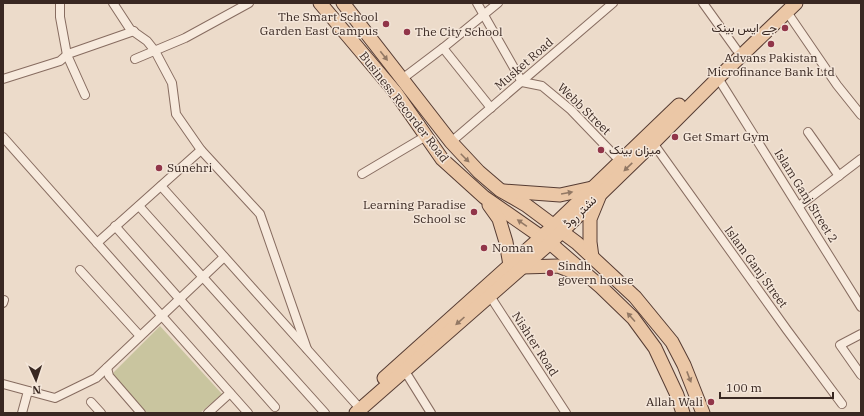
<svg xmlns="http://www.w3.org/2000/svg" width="864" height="416" font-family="'IBM Plex Serif',Vazirmatn,serif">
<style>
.grass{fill:#c9c59f}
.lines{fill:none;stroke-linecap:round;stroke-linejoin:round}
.street-casing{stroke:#876c60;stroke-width:10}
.primary-casing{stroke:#563c33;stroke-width:15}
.street{stroke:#f7eadd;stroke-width:8}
.primary{stroke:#ebc7a6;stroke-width:13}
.oneway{fill:#927864}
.poi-dot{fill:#913549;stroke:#f4e6d9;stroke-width:1.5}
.labels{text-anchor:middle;stroke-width:3;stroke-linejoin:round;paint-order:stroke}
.poi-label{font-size:12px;fill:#392822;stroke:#f4e6d9;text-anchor:start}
.street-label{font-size:12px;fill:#392822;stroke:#f4e6d9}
</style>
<rect width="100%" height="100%" fill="#ecdbca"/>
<polygon class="grass" points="160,326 222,394 200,413 147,413 112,374"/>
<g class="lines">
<defs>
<g id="street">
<polyline points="60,3 60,17 67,55 85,95"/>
<polyline points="113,3 130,29 147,41 155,51 172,83 176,114 201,150 260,214 307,349"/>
<polyline points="477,3 522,82 542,86 571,110 620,161"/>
<polyline points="703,3 736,49"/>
<polyline points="787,12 837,85 861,115"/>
<polyline points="443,48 491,108"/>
<polyline points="135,59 185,38 249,3"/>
<polyline points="718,78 861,307"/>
<polyline points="3,79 60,61 68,54 134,31"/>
<polyline points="402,79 443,48 498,3"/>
<polyline points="808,132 839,176"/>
<polyline points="3,137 248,413"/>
<polyline points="451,142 613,3"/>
<polyline points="653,143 787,330 842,404"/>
<polyline points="362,174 426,136"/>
<polyline points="161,186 356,404"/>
<polyline points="139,206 325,413"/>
<polyline points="799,206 861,159"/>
<polyline points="115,226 275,407"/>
<polyline points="97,243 201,150"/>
<polyline points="80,270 140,336"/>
<polyline points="488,293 566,413"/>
<polyline points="3,303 4,300"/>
<polyline points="861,334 840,345 861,375"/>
<polyline points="107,368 109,376 141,413"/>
<polyline points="403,368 431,413"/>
<polyline points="3,384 55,398 96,378 224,257"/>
<polyline points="91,402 101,413"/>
<polyline points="22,413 28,391"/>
<polyline points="208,413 230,393"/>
</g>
<g id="primary">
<polyline points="320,3 396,93 442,159 484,197 550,243 601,287 633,318 655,348 677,395 683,413"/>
<polyline points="343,3 451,142 479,172 500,190 526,205 577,243 635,297 672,342 684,365 703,413"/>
<polyline points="504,191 560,195 592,188"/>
<polyline points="489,205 499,219 506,242 510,265"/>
<polyline points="592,257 590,242 590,219 599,197"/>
<polyline points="522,267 558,266 581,275"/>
<polyline points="384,378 548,231 679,105"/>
<polyline points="356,413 550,243 653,143 718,78 796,3"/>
</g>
</defs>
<use href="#street" class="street-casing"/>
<use href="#primary" class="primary-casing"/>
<use href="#street" class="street"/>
<use href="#primary" class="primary"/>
</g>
<defs><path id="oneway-solid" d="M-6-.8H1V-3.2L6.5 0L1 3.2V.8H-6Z"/></defs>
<g class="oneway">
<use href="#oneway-solid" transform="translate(384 56) rotate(52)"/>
<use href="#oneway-solid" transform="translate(465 158) rotate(45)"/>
<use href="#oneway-solid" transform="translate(628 167) rotate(136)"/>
<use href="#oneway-solid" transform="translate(567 193) rotate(-10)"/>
<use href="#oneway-solid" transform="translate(522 223) rotate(-145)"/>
<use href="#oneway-solid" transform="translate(631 317) rotate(-132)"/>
<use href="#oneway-solid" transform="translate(460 321) rotate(138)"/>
<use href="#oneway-solid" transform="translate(689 377) rotate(69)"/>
</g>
<g class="poi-dot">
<circle cx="386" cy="24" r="4"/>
<circle cx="785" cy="28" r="4"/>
<circle cx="407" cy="32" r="4"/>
<circle cx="771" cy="44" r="4"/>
<circle cx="675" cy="137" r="4"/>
<circle cx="601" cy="150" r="4"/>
<circle cx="159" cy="168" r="4"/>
<circle cx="474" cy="212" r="4"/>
<circle cx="484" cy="248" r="4"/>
<circle cx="550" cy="273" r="4"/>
<circle cx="711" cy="402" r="4"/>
</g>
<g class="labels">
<g class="poi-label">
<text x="378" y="21" text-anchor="end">The Smart School<tspan x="378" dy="14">Garden East Campus</tspan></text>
<text x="777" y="32" text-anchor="end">جے ایس بینک</text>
<text x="415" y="36">The City School</text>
<text x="771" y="62" text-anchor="middle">Advans Pakistan<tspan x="771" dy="14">Microfinance Bank Ltd</tspan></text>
<text x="683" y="141">Get Smart Gym</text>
<text x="609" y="154">میزان بینک</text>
<text x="167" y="172">Sunehri</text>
<text x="466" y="209" text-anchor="end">Learning Paradise<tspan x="466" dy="14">School sc</tspan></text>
<text x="492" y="252">Noman</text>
<text x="558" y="270">Sindh<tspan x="558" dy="14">govern house</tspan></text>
<text x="703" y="406" text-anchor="end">Allah Wali</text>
</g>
<g class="street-label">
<text transform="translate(524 64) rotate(-41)" y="4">Musket Road</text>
<text transform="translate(404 107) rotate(52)" y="4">Business Recorder Road</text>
<text transform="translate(584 109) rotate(44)" y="4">Webb Street</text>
<text transform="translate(806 196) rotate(58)" y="4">Islam Ganj Street 2</text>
<text transform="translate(580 212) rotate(-44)" y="4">نشتر روڈ</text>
<text transform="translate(756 267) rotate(54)" y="4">Islam Ganj Street</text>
<text transform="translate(535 344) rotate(57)" y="4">Nishter Road</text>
</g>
</g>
<rect width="864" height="416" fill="none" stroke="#392822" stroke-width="8"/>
<g transform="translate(36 380) rotate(177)" stroke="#f4e6d9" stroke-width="3" paint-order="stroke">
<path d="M0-3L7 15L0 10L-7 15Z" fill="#392822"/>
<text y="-6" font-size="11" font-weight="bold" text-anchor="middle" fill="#392822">N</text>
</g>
<path d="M720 392v6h113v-6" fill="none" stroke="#392822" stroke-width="2"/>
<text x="726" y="392" font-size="12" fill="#392822" stroke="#f4e6d9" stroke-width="3" paint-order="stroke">100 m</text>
</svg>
